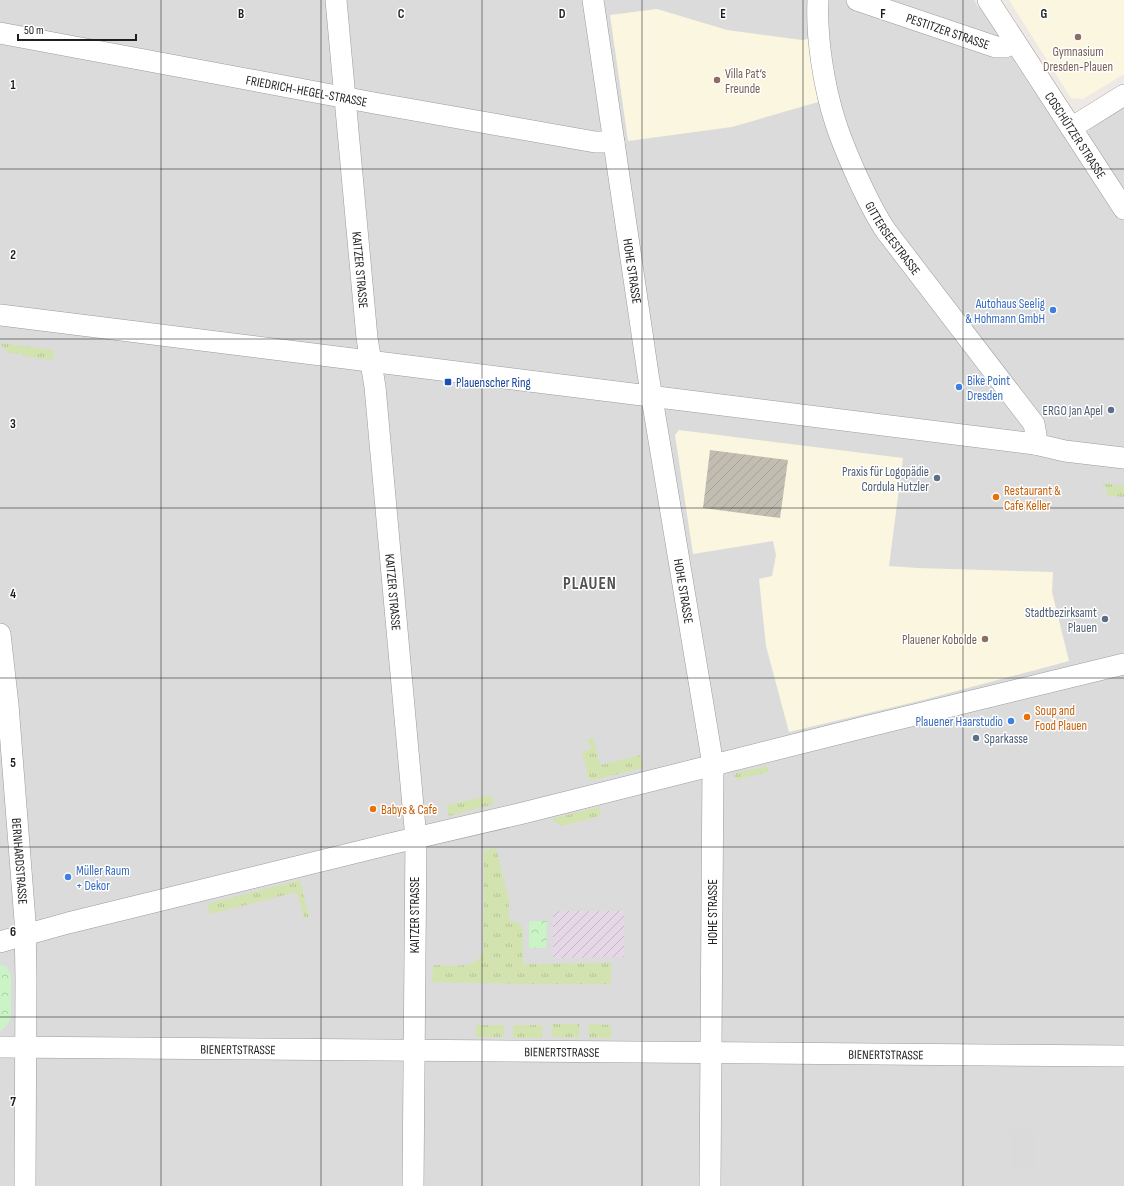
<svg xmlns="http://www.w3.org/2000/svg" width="1124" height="1186" font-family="'Sofia Sans Condensed',sans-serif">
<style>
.residential{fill:#dbdbdb}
.industrial{fill:url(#industrial-furrows)}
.education{fill:#fbf6e0}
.construction{fill:url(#construction-furrows)}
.grass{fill:url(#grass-tufts)}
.park{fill:url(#park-crowns)}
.parking{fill:#dadada}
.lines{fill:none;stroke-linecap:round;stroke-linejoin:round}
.minor-casing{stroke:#9b9b9b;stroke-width:22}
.minor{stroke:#fff;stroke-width:21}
.grid{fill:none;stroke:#1e1e1e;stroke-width:1;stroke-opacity:0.55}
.education-dot{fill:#8d6e63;stroke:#fff;stroke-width:1.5}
.shop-dot{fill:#3f7fe0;stroke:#fff;stroke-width:1.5}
.transit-dot{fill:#1a4fb4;stroke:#fff;stroke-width:1.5}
.service-dot{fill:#5c6f8a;stroke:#fff;stroke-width:1.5}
.food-dot{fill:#e8710a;stroke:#fff;stroke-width:1.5}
.labels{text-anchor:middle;stroke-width:3;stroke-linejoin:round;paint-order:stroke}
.street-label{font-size:13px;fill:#1e1e1e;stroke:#fff}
.education-label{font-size:13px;fill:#785e54;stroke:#fff}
.shop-label{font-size:13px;fill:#366cbe;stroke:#fff;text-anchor:end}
.transit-label{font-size:13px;fill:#164399;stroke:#fff;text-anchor:start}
.service-label{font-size:13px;fill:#4e5e75;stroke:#fff;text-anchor:end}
.food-label{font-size:13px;fill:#c56008;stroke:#fff;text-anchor:start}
.district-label{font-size:17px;font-weight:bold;letter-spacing:1px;fill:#515151;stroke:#fff}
.grid-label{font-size:13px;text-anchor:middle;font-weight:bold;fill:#1e1e1e;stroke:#fff;stroke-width:3;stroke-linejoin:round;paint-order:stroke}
</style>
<defs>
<pattern id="industrial-furrows" width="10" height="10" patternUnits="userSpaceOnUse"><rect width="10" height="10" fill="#e6d7e6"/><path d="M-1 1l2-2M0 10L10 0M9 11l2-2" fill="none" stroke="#c5b8c5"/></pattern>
<pattern id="construction-furrows" width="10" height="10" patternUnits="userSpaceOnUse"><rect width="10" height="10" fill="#c1beb1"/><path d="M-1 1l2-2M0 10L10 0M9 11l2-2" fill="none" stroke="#a5a398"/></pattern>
<pattern id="grass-tufts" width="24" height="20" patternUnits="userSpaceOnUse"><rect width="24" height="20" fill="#d2e3af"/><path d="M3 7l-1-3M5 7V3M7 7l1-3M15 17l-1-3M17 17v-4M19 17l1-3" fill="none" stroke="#b4c296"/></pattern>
<pattern id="park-crowns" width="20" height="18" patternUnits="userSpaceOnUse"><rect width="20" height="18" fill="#caf3c6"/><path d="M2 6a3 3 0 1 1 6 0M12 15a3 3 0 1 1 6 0" fill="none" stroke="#add0aa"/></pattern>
</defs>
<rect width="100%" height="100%" fill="#eee9e5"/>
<polygon class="residential" points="0,0 974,0 978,7 983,5 993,20 1016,64 1070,145 1088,134 1090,128 1124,105 1124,1186 0,1186 0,1031 4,1029 7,967 0,965"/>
<polygon class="industrial" points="553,911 624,911 624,957 553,958"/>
<g class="education">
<polygon points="1009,0 1124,0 1124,74 1083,99 1071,98"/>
<polygon points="657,9 727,30 802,40 809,39 818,102 732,127 628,141 610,15"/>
<polygon points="679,430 903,458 889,566 917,568 1053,572 1052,592 1069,661 923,700 789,732 766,646 759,579 772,576 776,555 773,541 693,554 675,435"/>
</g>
<polygon class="construction" points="710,450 788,460 780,518 703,508"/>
<g class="grass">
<polygon points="0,343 54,350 53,360 22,356 22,354 8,353"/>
<polygon points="1103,483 1124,486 1124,497 1106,495 1107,487 1102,486"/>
<polygon points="593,737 600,765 640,755 643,766 642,768 589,781 582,752 591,749 588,739"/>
<polygon points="767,766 769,772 742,778 740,781 734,776 736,773"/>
<polygon points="492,795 494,804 449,816 447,805"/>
<polygon points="599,807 601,816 562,826 551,819"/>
<path d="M496,848l13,52v21l9,1 5,6v36l88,-1v21h-88l-91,-2 1,-17c17,0 42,6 50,-13l1,-102z"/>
<polygon points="300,880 309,918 304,918 297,892 211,914 206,904"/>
<polygon points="552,1024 579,1024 579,1038 552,1037"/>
<polygon points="589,1024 611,1025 611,1038 589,1038"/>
<rect x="476" y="1025" width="28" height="12"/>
<rect x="513" y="1025" width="29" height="13"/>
</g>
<g class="park">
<polygon points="529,921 547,921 546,948 529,948"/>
<polygon points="0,965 7,967 11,976 11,1018 4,1029 0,1031"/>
</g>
<rect class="parking" x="1010" y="1129" width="24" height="40"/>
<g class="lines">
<defs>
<g id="minor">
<path id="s1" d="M336,0l31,338 8,49 41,452 -3,347"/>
<path id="s2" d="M593,0l55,374 65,391 -3,421"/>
<path id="s3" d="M818,0c-2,37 6,88 18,124 5,16 12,32 19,48 9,20 18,40 31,59l148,193 2,11 -1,9"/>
<path id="s4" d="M857,0l139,47h9l10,-5"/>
<path id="s5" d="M988,0l136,209"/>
<path id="s6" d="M0,33l374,70 221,39h19"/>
<polyline points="1071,128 1124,95"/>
<polyline points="0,315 1035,444 1065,451 1124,458"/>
<path id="s7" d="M0,634l8,71 17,216 1,58 -1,207"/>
<polyline points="0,942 68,923 390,844 519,814 861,728 1124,664"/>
<path id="s8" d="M0,1047l1124,9"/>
</g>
</defs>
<use href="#minor" class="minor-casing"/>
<use href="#minor" class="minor"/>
</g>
<path class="grid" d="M161,0v1186M321,0v1186M482,0v1186M642,0v1186M803,0v1186M963,0v1186M0,169h1124M0,339h1124M0,508h1124M0,678h1124M0,847h1124M0,1017h1124"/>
<g class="education-dot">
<circle cx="1078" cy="37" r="4"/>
<circle cx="717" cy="80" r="4"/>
<circle cx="985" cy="639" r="4"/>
</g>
<g class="shop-dot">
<circle cx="1053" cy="310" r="4"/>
<circle cx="959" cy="387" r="4"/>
<circle cx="1011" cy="721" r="4"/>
<circle cx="68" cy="877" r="4"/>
</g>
<rect class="transit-dot" x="444" y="378" width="8" height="8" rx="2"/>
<g class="service-dot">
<circle cx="1111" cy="410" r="4"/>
<circle cx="937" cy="478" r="4"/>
<circle cx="1105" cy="619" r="4"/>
<circle cx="976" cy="738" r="4"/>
</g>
<g class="food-dot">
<circle cx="996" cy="497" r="4"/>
<circle cx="1027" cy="717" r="4"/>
<circle cx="373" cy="809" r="4"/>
</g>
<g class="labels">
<g class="street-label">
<text dy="5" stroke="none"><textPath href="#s4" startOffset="96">PESTITZER STRASSE</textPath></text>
<text dy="5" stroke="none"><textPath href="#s6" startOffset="312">FRIEDRICH-HEGEL-STRASSE</textPath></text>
<text dy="5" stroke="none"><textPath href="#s5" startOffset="161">COSCHÜTZER STRASSE</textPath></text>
<text dy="5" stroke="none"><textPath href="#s3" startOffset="254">GITTERSEESTRASSE</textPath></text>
<text dy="5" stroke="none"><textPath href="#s1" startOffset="271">KAITZER STRASSE</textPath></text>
<text dy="5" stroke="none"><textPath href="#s2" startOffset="274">HOHE STRASSE</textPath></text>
<text dy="5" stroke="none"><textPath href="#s2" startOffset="598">HOHE STRASSE</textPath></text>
<text dy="5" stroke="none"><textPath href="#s1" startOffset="595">KAITZER STRASSE</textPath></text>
<text dy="5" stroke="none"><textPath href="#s7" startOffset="228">BERNHARDSTRASSE</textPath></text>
<text transform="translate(712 912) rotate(-90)" y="5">HOHE STRASSE</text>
<text transform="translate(414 915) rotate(-90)" y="5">KAITZER STRASSE</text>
<text dy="5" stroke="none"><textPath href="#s8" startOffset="238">BIENERTSTRASSE</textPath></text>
<text dy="5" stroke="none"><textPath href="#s8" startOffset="562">BIENERTSTRASSE</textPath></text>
<text dy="5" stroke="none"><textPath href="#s8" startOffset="886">BIENERTSTRASSE</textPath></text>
</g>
<g class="education-label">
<text x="1078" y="56">Gymnasium<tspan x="1078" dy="15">Dresden-Plauen</tspan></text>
<text x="725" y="78" text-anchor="start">Villa Pat‘s<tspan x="725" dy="15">Freunde</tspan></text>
<text x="977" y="644" text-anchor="end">Plauener Kobolde</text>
</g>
<g class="shop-label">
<text x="1045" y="308">Autohaus Seelig<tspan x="1045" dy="15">&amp; Hohmann GmbH</tspan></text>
<text x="967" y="385" text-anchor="start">Bike Point<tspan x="967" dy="15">Dresden</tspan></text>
<text x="1003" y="726">Plauener Haarstudio</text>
<text x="76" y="875" text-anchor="start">Müller Raum<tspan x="76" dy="15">+ Dekor</tspan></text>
</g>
<g class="transit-label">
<text x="456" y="387">Plauenscher Ring</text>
</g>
<g class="service-label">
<text x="1103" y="415">ERGO Jan Apel</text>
<text x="929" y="476">Praxis für Logopädie<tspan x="929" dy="15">Cordula Hutzler</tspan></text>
<text x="1097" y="617">Stadtbezirksamt<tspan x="1097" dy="15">Plauen</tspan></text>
<text x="984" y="743" text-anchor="start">Sparkasse</text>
</g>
<g class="food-label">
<text x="1004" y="495">Restaurant &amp;<tspan x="1004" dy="15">Cafe Keller</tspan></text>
<text x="1035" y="715">Soup and<tspan x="1035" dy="15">Food Plauen</tspan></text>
<text x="381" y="814">Babys &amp; Cafe</text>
</g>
<g class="district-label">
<text x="590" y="589">PLAUEN</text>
</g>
</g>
<g class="grid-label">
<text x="241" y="18">B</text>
<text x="401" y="18">C</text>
<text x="562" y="18">D</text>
<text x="723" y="18">E</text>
<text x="883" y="18">F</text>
<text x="1044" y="18">G</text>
<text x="13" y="89">1</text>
<text x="13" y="259">2</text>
<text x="13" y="428">3</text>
<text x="13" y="598">4</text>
<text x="13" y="767">5</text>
<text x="13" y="936">6</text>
<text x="13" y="1106">7</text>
</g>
<path d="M18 34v6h118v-6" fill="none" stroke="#1e1e1e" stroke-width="2"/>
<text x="24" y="34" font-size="12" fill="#1e1e1e" stroke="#ffffff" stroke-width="3" paint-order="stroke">50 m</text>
</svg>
